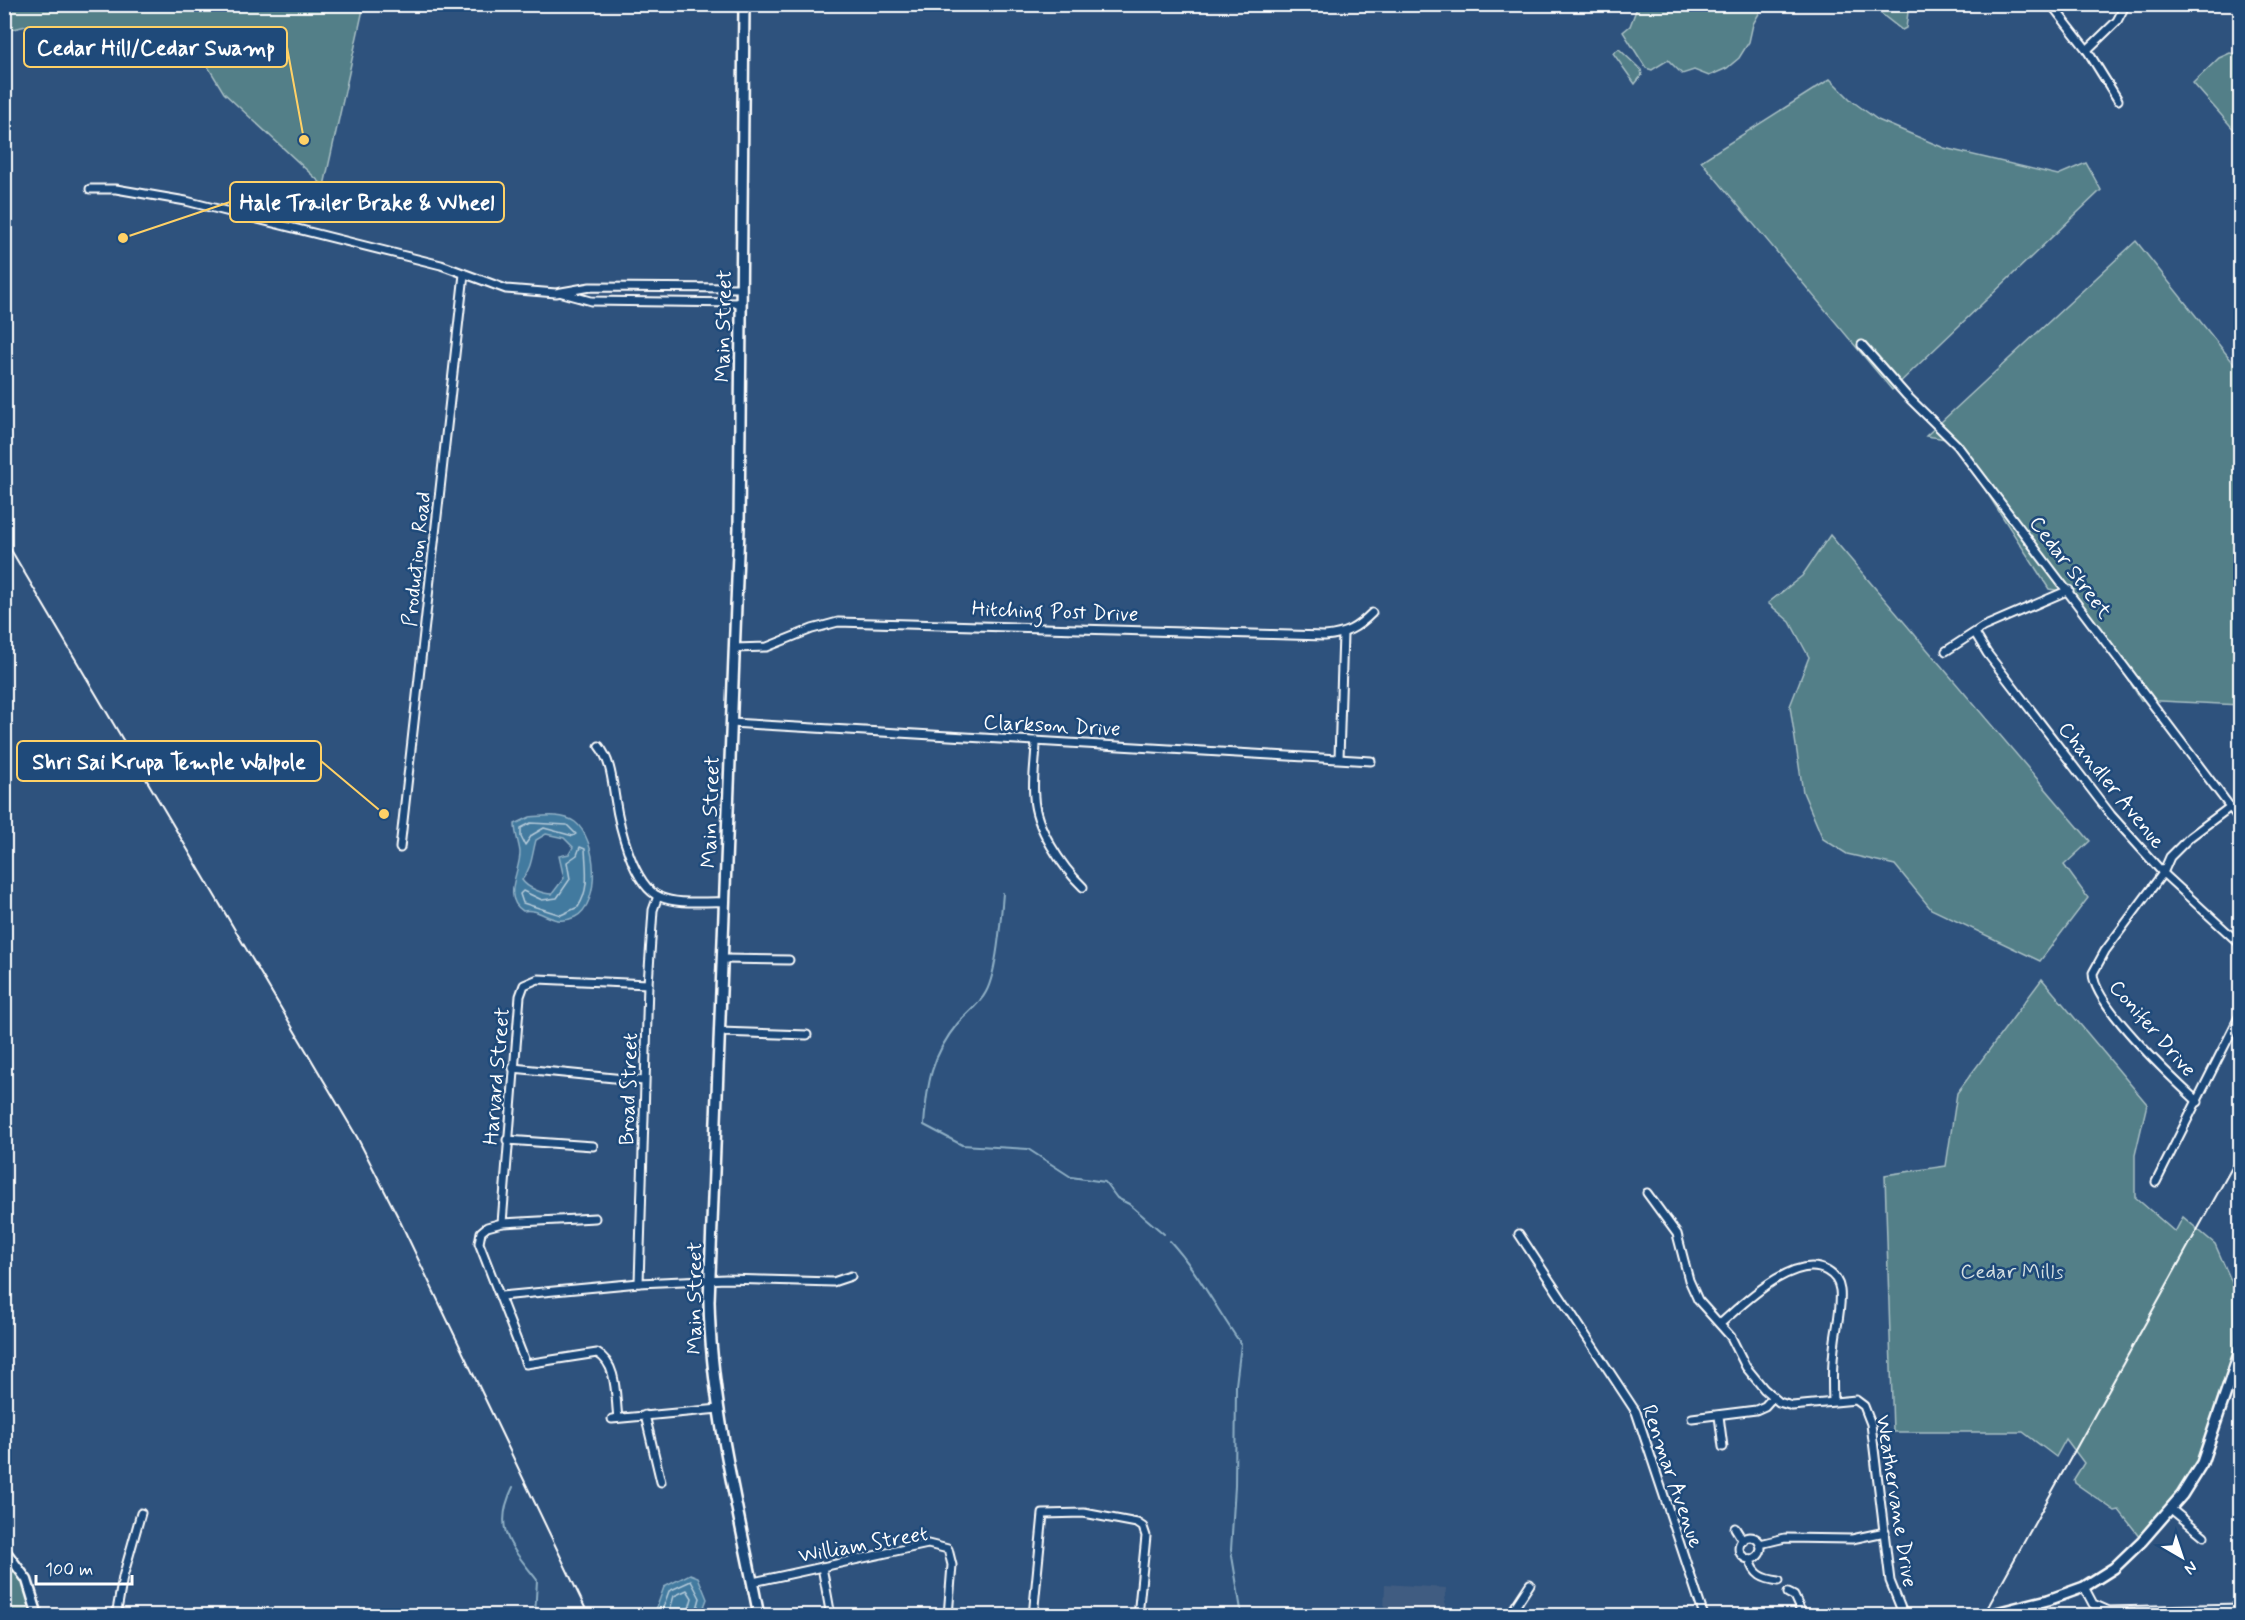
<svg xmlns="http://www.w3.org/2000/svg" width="2245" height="1620" font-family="Mynerve,sans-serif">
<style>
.built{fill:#405c81}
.green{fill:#527f88;stroke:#a8bfc4;stroke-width:1.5}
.water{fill:#437a9f;stroke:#8eafc5;stroke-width:1.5;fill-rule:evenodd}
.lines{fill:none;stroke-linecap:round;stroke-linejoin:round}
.shore{stroke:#b4cad9;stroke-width:1.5}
.stream{stroke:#8eafc5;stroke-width:2}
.minor-casing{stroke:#fff;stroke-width:11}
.tertiary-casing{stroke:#fff;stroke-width:13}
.secondary-casing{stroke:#fff;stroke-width:14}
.minor{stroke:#1f4a7a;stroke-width:7}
.tertiary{stroke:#1f4a7a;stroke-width:8}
.secondary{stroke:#1f4a7a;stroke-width:9}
.rail{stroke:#fff;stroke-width:2}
.secondary-bridge-casing{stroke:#fff;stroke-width:14;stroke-linecap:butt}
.secondary-bridge{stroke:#1f4a7a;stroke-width:9}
.labels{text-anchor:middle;stroke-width:5;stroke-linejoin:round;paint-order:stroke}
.street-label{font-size:21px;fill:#fff;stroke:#1f4a7a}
.park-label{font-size:21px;fill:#d4dfe1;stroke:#1f4a7a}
.leader{fill:none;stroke:#ffd166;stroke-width:2}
.callout-dot{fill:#ffd166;stroke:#1f4a7a;stroke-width:2}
.callout{fill:#1f4a7a;stroke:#ffd166;stroke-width:2}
.callout-label{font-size:22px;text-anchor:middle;font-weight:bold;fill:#fff}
</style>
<rect width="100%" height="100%" fill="#2e527d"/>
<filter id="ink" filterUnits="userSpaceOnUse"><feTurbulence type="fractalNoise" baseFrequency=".0167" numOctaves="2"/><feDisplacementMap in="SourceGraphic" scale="12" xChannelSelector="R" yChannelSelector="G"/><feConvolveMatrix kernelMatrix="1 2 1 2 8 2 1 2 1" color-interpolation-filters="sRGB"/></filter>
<g filter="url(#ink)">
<polygon class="built" points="1385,1584 1446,1588 1444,1615 1384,1615"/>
<g class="green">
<polygon points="4,5 364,5 324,186 224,93 204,60 134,33 30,25 5,31"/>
<polygon points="1638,5 1638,4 1764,5 1753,24 1749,42 1739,58 1727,68 1709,76 1694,70 1682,74 1668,60 1652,70 1646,68 1623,32 1630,26"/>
<polygon points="1870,5 1903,5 1908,12 1906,28 1902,30"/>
<polygon points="1619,49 1641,70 1642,75 1635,84 1613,53"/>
<polygon points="2230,53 2240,55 2240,128 2236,132 2193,83 2219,58"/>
<polygon points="1830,79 1852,101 1878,120 1944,148 2058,175 2086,163 2101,190 1892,390 1701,161"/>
<polygon points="2136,241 2240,371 2240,705 2141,700 2074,593 2049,589 1953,440 1926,436"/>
<polygon points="1830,535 2090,841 2064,865 2088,898 2040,961 1931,909 1895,865 1847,854 1823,839 1803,792 1790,706 1809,657 1790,622 1768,603 1802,576"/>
<polygon points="2042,979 2147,1104 2135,1155 2135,1197 2175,1232 2183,1217 2215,1244 2233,1285 2235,1375 2209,1450 2185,1485 2140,1537 2119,1510 2115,1511 2075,1483 2074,1479 2084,1463 2066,1439 2056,1457 2023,1432 1893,1432 1885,1175 1946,1166 1957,1093"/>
<polygon points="4,1549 14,1559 38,1615 5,1615"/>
</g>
<g class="water">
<path d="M530,817c13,-1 33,-4 45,5 22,17 27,81 0,95 -23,11 -33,-10 -52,-6 -22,-14 -2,-41 -3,-59 -1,-9 -5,-18 -5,-28zM546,834l18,4 9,9 -4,7 -10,2 5,22 -12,16c-9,0 -25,-6 -30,-14 10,-12 10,-26 14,-40z"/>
<polygon points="690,1574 698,1577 707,1599 701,1615 654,1615 664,1587"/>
</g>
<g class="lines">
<g class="shore">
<polygon points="531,823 567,825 576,834 573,836 544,828 532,835 525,845 521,837 521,828"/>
<path d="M580,847l5,2c1,20 5,40 -7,58l-17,8 -38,-12 -3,-9 3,-3 19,9 15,-2 13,-19 -3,-17 10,-7z"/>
<polyline points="660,1616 669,1591 691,1581 700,1598 695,1616"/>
<polyline points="668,1616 674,1596 687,1590 692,1598 687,1616"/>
</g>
<g class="stream">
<path d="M1003,893c-2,25 -6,79 -17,99 -6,12 -19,21 -28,31 -27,33 -31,61 -34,102l38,20 66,4 43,28 34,5 12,16 12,6 35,30"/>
<path d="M1170,1241c28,31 47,69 71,103l-5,41 -1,101 -4,64 11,66"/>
<path d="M513,1487c-21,43 -2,59 24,93l-2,36"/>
</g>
<defs>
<g id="minor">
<polyline points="2051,4 2087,50 2118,100"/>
<polyline points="2087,50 2117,21 2126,4"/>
<polyline points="90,189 116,189 186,201 441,265 506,289 556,293 590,287 741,288"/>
<polyline points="562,293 591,301 741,303"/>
<polyline points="1862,345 1906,395 1957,445 2240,820"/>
<polyline points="1975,633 1987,653 2111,815 2163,873 2240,944"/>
<path d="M734,648l33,-1 45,-18 26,-7 487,14c21,-2 32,-8 47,-23"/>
<polyline points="1946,651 1983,627 2069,590"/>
<polyline points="731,723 1371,761"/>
<path d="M1036,741c0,18 -4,38 -2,56 1,30 28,70 49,90"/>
<path d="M599,746c12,15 13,34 16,52 4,27 18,88 45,99 19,8 44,4 65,5"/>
<polyline points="1339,758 1343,634"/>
<polyline points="400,848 464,274"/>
<polyline points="723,959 789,960"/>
<polyline points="720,1032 807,1035"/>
<polyline points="513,1068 644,1081"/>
<path d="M2198,1102c-25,-23 -105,-98 -105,-129l12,-22 58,-78 7,-16 20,-20 40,-30"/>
<polyline points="507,1140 593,1146"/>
<polyline points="2156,1182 2240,1015"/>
<polyline points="1647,1193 1677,1234 1689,1280 1698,1300 1731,1337 1746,1367 1764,1389 1779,1402 1792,1406 1856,1400 1864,1406 1871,1424 1890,1581 1904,1616"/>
<path d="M595,1218l-93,5 -15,4 -6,5 -2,11 47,121 71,-11c21,11 18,44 21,65"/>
<polyline points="502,1223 520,996 524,985 538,979 648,984"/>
<polyline points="1519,1234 1636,1412 1704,1616"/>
<polyline points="639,1283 648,984 653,910 658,896"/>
<polyline points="501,1296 639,1283 726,1279 833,1282 851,1276"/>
<path d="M1721,1323c22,-19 74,-71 106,-52 7,4 12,11 13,19 2,16 -3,34 -5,50 -3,21 -3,40 -2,61"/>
<polyline points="645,1415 661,1482"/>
<polyline points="1719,1416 1723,1447"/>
<polyline points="1692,1418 1756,1410 1765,1406 1773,1397"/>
<polyline points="612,1419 719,1409"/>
<polyline points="2171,1509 2204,1536"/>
<polyline points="1735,1528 1743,1541"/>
<circle cx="1750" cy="1548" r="11"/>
<polyline points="1760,1544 1785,1538 1852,1539 1885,1532"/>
<path d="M1750,1559c4,16 13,20 29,22"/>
<polyline points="822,1567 831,1616"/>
<polyline points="753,1582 928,1544 948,1549 952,1565 948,1616"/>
<polyline points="2084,1587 2093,1604 2109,1611 2240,1608"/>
<polyline points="1788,1593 1794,1596 1803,1616"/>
<polyline points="116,1616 123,1577 141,1513"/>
<polyline points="1033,1616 1043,1514 1084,1513 1137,1523 1143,1527 1146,1536 1138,1616"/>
<polyline points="1509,1616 1530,1584"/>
</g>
<polyline id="tertiary" points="4,1549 27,1580 38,1616"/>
<g id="secondary">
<path d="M744,4l-5,524 -30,773c2,106 30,211 50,315"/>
<polyline points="1992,1614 2048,1600 2084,1587 2114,1568 2142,1541 2182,1495 2202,1463 2240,1351"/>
</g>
</defs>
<use href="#minor" class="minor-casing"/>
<use href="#tertiary" class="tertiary-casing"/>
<use href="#secondary" class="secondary-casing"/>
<use href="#minor" class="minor"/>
<use href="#tertiary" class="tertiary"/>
<use href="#secondary" class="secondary"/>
<g class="rail">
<polyline points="4,538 357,1137 398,1217 589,1616"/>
<polyline points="1983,1616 2240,1153"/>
</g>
<defs>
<polyline id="secondary-bridge" points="1986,1616 1992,1614"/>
</defs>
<use href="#secondary-bridge" class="secondary-bridge-casing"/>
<use href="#secondary-bridge" class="secondary-bridge"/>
</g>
</g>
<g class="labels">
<g class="street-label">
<text transform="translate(723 326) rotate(-89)" y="7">Main Street</text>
<text transform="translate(416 559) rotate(-84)" y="7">Production Road</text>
<text transform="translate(2071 567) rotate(53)" y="7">Cedar Street</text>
<text transform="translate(1055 611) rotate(2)" y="7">Hitching Post Drive</text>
<text transform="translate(1052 725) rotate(3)" y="7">Clarkson Drive</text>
<text transform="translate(2112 785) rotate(51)" y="7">Chandler Avenue</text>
<text transform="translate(710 812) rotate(-88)" y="7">Main Street</text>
<text transform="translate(2153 1028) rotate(49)" y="7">Conifer Drive</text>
<text transform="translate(496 1076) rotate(-85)" y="7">Harvard Street</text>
<text transform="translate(628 1089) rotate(-88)" y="7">Broad Street</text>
<text transform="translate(694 1298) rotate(-90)" y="7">Main Street</text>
<text transform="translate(1673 1476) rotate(71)" y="7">Renmar Avenue</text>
<text transform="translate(1897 1501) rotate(81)" y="7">Weathervane Drive</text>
<text transform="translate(863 1544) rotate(-10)" y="7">William Street</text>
</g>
<g class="park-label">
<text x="2012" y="1278">Cedar Mills</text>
</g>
</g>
<path class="leader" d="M304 140L287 47M123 238L230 202M384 814L321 761"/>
<g class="callout-dot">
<circle cx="304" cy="140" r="6"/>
<circle cx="123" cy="238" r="6"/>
<circle cx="384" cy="814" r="6"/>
</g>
<g class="callout">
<rect x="24" y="27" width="263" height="40" rx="6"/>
<rect x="230" y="182" width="274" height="40" rx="6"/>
<rect x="17" y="741" width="304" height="40" rx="6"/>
</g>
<g class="callout-label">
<text x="156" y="55">Cedar Hill/Cedar Swamp</text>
<text x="367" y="210">Hale Trailer Brake &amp; Wheel</text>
<text x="169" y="769">Shri Sai Krupa Temple Walpole</text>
</g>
<rect width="2245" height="1620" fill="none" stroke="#1f4a7a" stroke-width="24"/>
<rect x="12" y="12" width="2221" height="1596" fill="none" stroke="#fff" stroke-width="2" filter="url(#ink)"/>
<g transform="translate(2182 1557) rotate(141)" stroke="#1f4a7a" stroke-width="4.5" paint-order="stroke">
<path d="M0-4.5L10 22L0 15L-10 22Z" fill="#ffffff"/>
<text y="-9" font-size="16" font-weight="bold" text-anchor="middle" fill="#ffffff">N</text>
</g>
<path d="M36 1575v9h96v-9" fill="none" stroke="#ffffff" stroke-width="3"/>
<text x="45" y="1575" font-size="18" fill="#ffffff" stroke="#1f4a7a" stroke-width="4.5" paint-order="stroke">100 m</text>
</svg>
